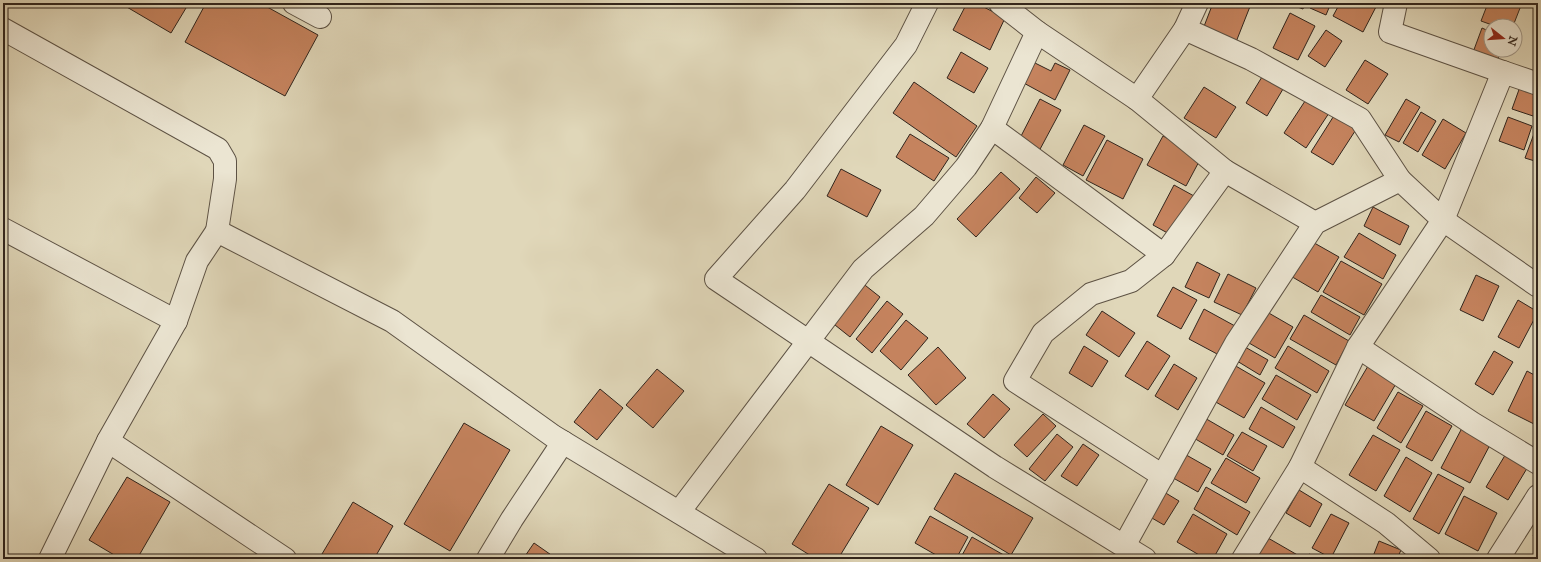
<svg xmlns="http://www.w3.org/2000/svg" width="1541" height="562" font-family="'IM FELL English',serif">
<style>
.building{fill:#c5835e;stroke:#31251d}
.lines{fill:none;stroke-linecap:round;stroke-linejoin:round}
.street-casing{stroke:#5d5244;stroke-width:24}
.street{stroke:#ebe5d2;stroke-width:22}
</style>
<rect width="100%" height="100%" fill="#e0d7b9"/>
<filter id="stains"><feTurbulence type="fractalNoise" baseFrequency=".005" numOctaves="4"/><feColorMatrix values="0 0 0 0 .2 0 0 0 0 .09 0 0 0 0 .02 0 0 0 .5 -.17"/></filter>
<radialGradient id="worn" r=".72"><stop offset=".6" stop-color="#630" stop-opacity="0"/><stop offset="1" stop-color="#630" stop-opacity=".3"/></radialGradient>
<g class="building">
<polygon points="120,3 189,3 171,33"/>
<polygon points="206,3 260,3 318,35 285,96 185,42"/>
<polygon points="967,3 976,3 1005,18 990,50 953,30"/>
<polygon points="1213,3 1248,3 1251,4 1236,42 1203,29"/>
<polygon points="1287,3 1305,3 1303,9"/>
<polygon points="1312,3 1331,3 1326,15 1310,8"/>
<polygon points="1340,3 1378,3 1363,32 1333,16"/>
<polygon points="1488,3 1522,3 1513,26 1495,26 1481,21"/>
<polygon points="1290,13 1315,26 1298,60 1273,48"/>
<polygon points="1482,28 1491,32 1491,50 1501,50 1496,64 1472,55"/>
<polygon points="1326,30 1342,41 1325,67 1308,56"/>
<polygon points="961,52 988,68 974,93 947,78"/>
<polygon points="1365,60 1388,74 1368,104 1346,90"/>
<polygon points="1031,61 1051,71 1055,63 1070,70 1055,100 1020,81"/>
<polygon points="1265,72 1286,84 1267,116 1246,103"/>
<polygon points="914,82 977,126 956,157 893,113"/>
<polygon points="1521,84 1538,90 1538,111 1536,117 1512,109"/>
<polygon points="1204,87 1236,107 1216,138 1184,118"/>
<polygon points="1309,95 1331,110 1306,148 1284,133"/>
<polygon points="1040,99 1061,110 1038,153 1018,142"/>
<polygon points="1406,99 1420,107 1399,142 1385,135"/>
<polygon points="1421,112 1436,121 1418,152 1403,143"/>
<polygon points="1335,114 1357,128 1333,165 1311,152"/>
<polygon points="1508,117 1532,126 1524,150 1499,141"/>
<polygon points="1443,119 1466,133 1445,169 1422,155"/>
<polygon points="1084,125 1105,136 1083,176 1063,165"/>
<polygon points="1535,131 1538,132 1538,162 1525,158"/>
<polygon points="910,134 949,158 934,181 896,157"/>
<polygon points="1163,136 1202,156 1186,186 1147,165"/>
<polygon points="1107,140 1143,159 1123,199 1086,180"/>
<polygon points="841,169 881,190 867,217 827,196"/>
<polygon points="1001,172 1020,189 976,237 957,219"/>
<polygon points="1036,177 1055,193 1037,213 1019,198"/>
<polygon points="1174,185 1194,196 1173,236 1153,225"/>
<polygon points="1373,207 1409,226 1400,245 1364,226"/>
<polygon points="1359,233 1396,255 1383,279 1344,257"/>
<polygon points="1309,240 1339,257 1318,292 1289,275"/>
<polygon points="1341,261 1382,284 1364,315 1323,292"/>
<polygon points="1197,262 1220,274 1209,298 1185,287"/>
<polygon points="1228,274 1256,288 1242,315 1214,302"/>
<polygon points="1476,275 1499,286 1483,321 1460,310"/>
<polygon points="861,282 880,297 850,337 830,321"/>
<polygon points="1173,287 1197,300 1181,329 1157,316"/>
<polygon points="1321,295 1360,317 1350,335 1311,312"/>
<polygon points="1518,300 1538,312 1519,348 1498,337"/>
<polygon points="887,301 903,314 872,353 856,339"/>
<polygon points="1204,309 1235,326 1219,355 1189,339"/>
<polygon points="1102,311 1135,333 1119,357 1086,335"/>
<polygon points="1267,312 1293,327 1275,358 1249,343"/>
<polygon points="1304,315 1349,341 1336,365 1290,339"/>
<polygon points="906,320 928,338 901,370 880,351"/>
<polygon points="1147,341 1170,356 1148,390 1125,376"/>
<polygon points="1084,346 1108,361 1092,387 1069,373"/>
<polygon points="1288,346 1329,371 1317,393 1275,368"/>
<polygon points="938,347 966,378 936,405 908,375"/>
<polygon points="1245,347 1268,360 1260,375 1237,361"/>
<polygon points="1494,351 1513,362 1493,395 1475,384"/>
<polygon points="1174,364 1197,378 1178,410 1155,396"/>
<polygon points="1234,365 1265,383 1244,418 1214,401"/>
<polygon points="1368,366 1397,382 1374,421 1345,405"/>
<polygon points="657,369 684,391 653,428 626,405"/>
<polygon points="1527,371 1538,377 1538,426 1508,411"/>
<polygon points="1276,375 1311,395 1297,420 1262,399"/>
<polygon points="600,389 623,408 597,440 574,422"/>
<polygon points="1398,392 1423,406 1401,443 1377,428"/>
<polygon points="993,394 1010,409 984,438 967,424"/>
<polygon points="1261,407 1295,427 1283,448 1249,429"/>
<polygon points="1426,411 1452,426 1432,461 1406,447"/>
<polygon points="1043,414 1056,426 1027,457 1014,445"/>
<polygon points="1203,417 1234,435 1223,455 1192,437"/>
<polygon points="464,423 510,450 450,551 404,524"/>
<polygon points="881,426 913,445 878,505 846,485"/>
<polygon points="1462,428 1491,443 1470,483 1441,468"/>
<polygon points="1242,432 1267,446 1253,471 1227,456"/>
<polygon points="1057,434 1073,447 1045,481 1029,469"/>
<polygon points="1373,435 1400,450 1376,491 1349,475"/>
<polygon points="1083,444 1099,455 1077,486 1061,476"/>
<polygon points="1181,452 1211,469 1198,492 1168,475"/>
<polygon points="1507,452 1529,465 1508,500 1486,487"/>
<polygon points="1406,457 1432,473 1410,512 1384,496"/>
<polygon points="1226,458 1260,478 1246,503 1211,483"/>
<polygon points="955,473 1033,518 1011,555 934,509"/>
<polygon points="1438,474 1464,488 1439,534 1413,519"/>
<polygon points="127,477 170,502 137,559 121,559 89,540"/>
<polygon points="829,484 869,508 838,559 816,559 792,544"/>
<polygon points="1206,487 1250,512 1237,535 1194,509"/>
<polygon points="1159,489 1179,501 1164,525 1145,514"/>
<polygon points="1299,490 1322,504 1310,527 1286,513"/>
<polygon points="1464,496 1497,513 1478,551 1445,534"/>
<polygon points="353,502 393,526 374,559 319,559"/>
<polygon points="1193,514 1227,534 1213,559 1206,559 1177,542"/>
<polygon points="1331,514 1349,523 1331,558 1312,548"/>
<polygon points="930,516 968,537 956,559 943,559 915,543"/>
<polygon points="1538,529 1538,539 1533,536"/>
<polygon points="972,537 1009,558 1008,559 960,559"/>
<polygon points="1268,538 1301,557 1300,559 1255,559"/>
<polygon points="1379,541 1401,550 1397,559 1372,559"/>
<polygon points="534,543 557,559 523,559"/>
<polygon points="1309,554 1320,559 1306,559"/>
</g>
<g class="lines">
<defs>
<g id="street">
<polyline points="294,3 320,17"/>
<polyline points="927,3 906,45 795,190 716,279 995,467 1145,559"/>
<polyline points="1000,3 1037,32"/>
<polyline points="1396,3 1390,32 1503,72"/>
<polyline points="3,29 218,149 225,161 225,179 217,231"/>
<polyline points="1185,29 1197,3"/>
<polyline points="1137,99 1185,29 1251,59 1360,119 1400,180"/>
<polyline points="992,128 1037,32 1137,99 1225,171"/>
<polyline points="3,229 176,321"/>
<polyline points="1358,347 1472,423 1538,463"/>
<polyline points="108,441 285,559"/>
<polyline points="1300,467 1386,523 1429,559"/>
<polyline points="1163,476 1015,381 1043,333 1091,294 1131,281 1164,255"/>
<polyline points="679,512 863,269 924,216 966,167 992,128 1164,255 1225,171 1315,223"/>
<polyline points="1124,546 1236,343 1315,223 1400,180 1443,220 1503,72 1538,84"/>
<polyline points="50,559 108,441 176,321 197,261 217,231 392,321 553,436 756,559"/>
<polyline points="488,559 512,519 563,442"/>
<polyline points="1243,559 1300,467 1358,347 1443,220 1538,286"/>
<polyline points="1498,559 1538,496"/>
</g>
</defs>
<use href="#street" class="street-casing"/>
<use href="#street" class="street"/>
</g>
<rect width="1541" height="562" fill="none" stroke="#e0d7b9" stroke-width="16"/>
<rect x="4" y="4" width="1533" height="554" fill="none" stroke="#31251d" stroke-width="2"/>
<rect x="8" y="8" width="1525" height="546" fill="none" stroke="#31251d"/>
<g transform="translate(1503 38) rotate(107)"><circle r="19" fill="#ebe5d2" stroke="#a1988a"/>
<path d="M0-3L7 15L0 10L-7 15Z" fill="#8f2418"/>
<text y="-6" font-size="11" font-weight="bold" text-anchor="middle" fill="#31251d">N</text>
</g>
<rect width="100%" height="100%" filter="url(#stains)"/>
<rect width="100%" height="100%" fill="url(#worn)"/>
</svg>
